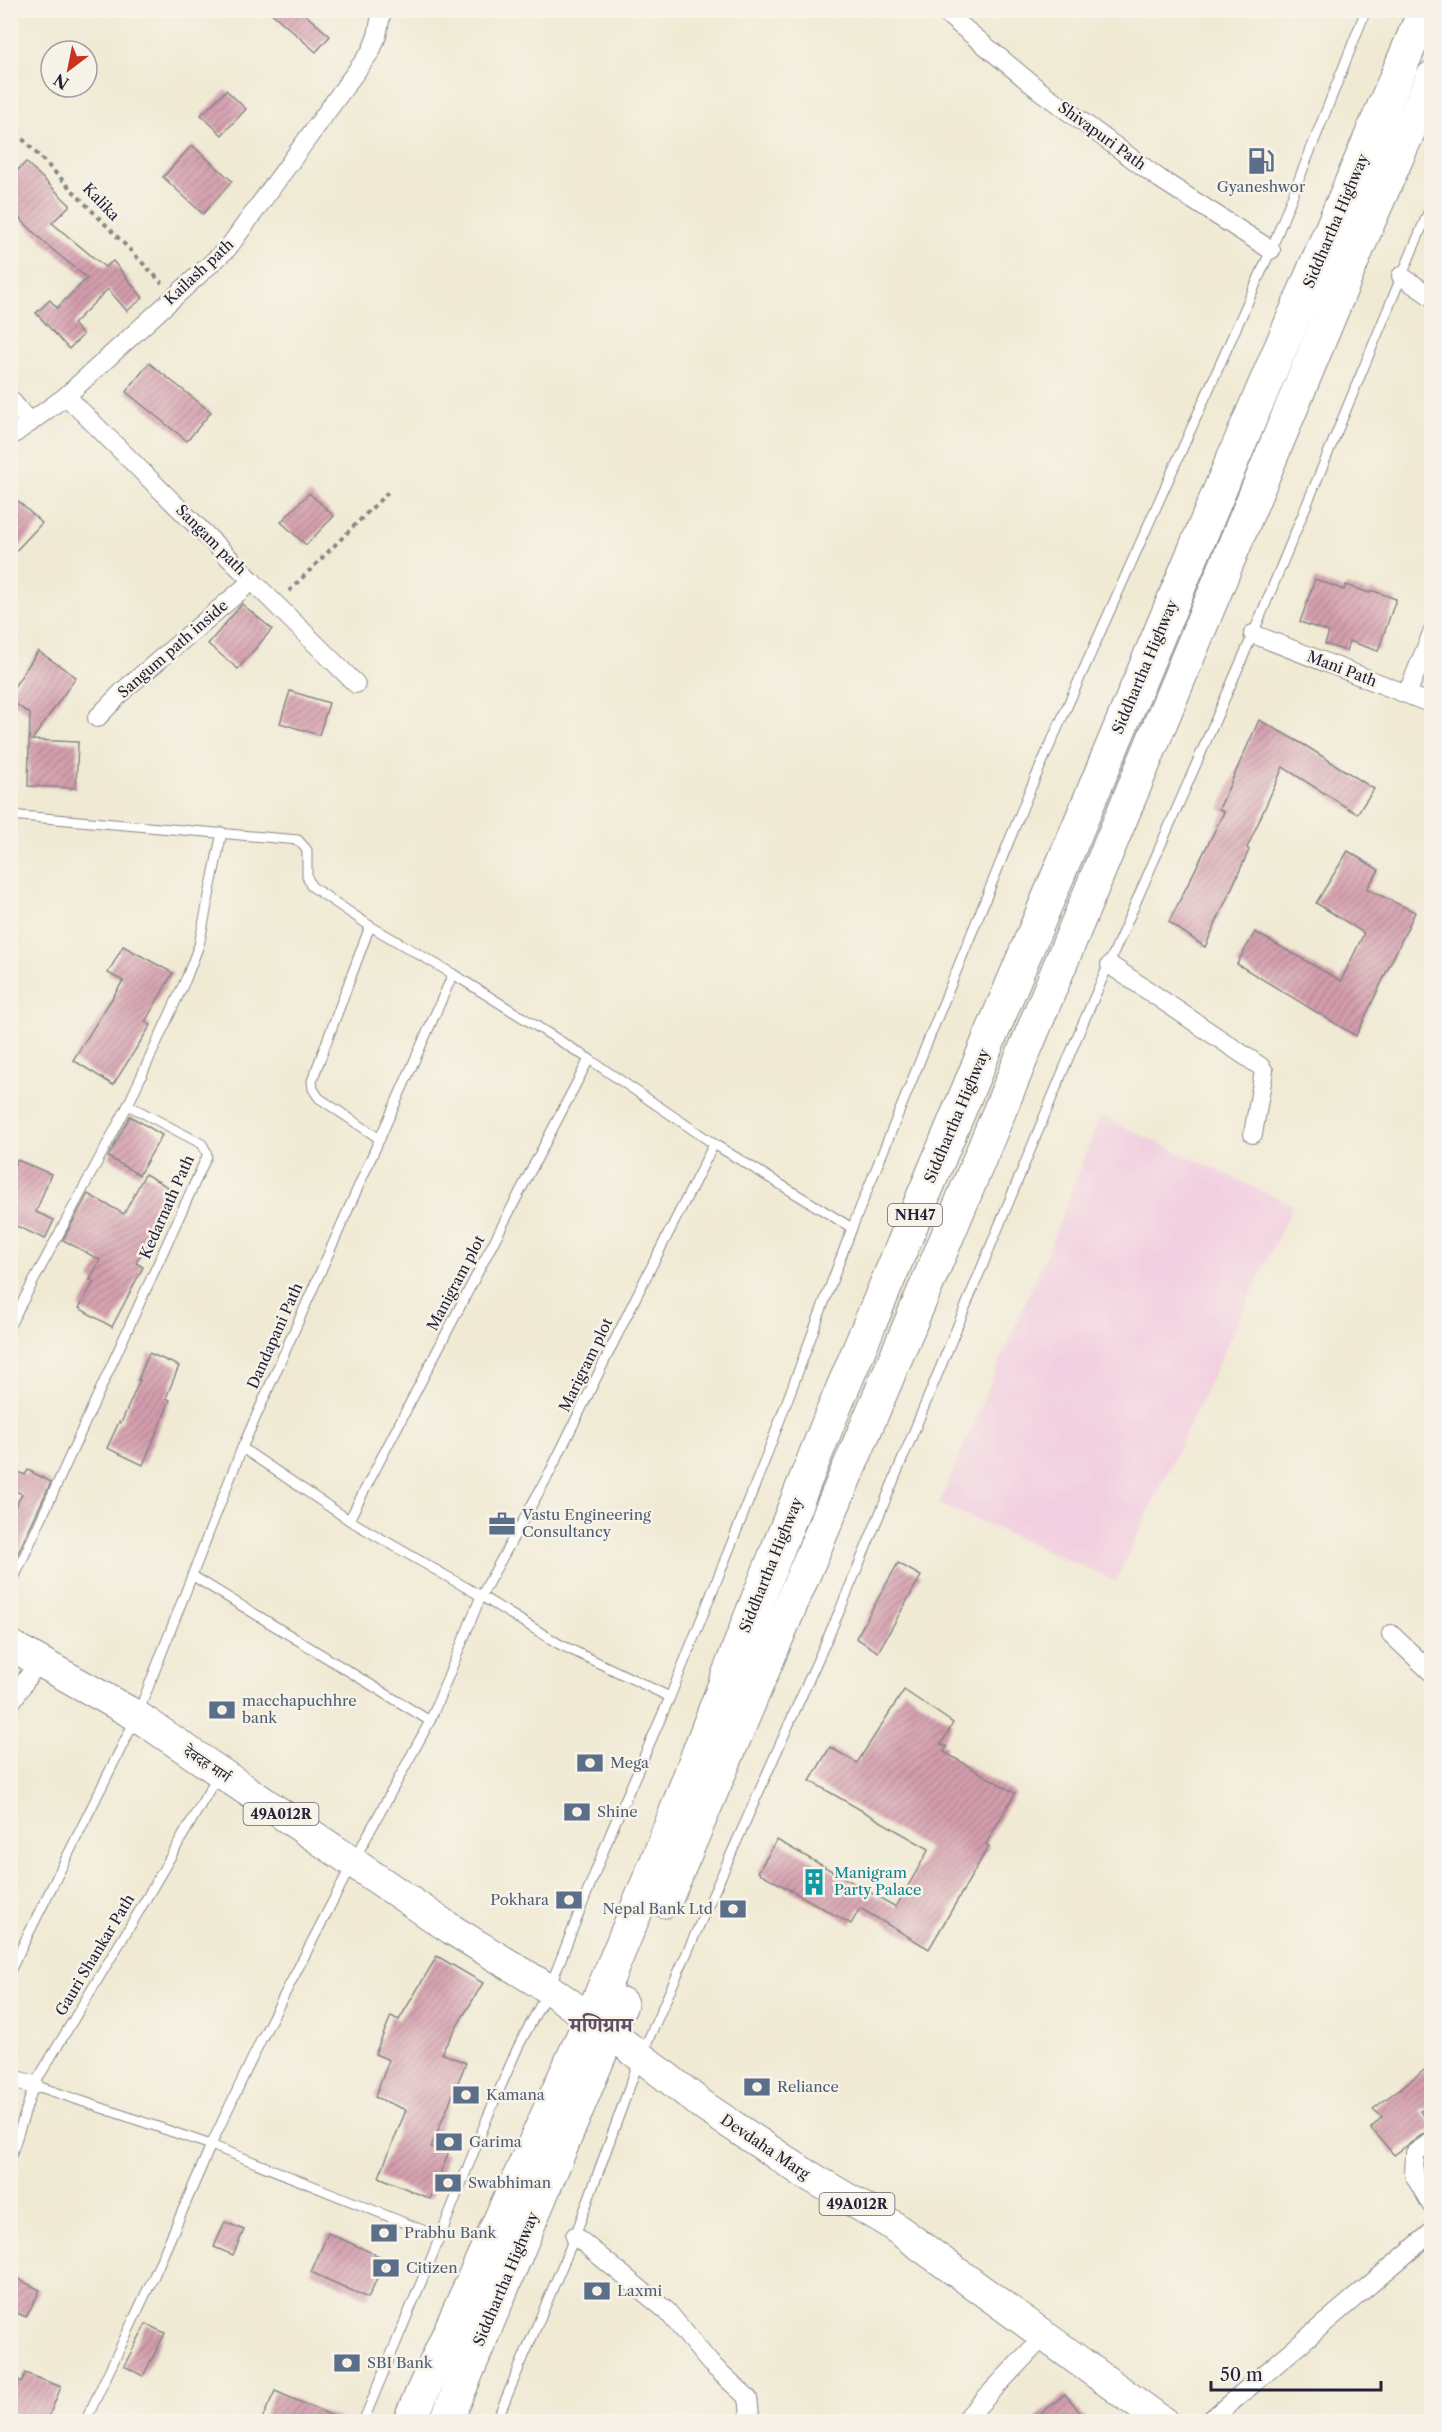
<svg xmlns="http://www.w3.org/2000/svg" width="1442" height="2432" font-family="'Libre Caslon Text','Noto Serif Devanagari',serif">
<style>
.built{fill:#f2cfe0}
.building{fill:url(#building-hatch)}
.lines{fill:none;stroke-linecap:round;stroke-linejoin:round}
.lane-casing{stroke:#898688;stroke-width:11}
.street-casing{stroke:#898688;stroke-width:20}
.primary-casing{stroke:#898688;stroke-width:32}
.highway-casing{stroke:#898688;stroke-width:35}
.path{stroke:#898688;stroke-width:4;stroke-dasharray:4.5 4.5;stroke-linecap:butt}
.lane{stroke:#fff;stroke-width:9}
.street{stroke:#fff;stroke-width:18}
.primary{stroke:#fff;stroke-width:30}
.highway{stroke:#fff;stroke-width:33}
.labels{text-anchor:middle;stroke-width:5;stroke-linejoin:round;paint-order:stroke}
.shield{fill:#f7f3e8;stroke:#62616f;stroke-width:1.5}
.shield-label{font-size:14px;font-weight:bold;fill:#22223b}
.street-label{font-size:15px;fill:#22223b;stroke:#f7f3e8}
.service-label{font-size:15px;fill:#4e5e75;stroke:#f7f3e8;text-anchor:start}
.culture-label{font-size:15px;fill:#0d838f;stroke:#f7f3e8;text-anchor:start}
.district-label{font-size:21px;font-weight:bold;fill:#604d63;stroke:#f7f3e8}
</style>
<defs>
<pattern id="building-hatch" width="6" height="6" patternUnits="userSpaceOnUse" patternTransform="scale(1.5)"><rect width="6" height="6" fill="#d49dad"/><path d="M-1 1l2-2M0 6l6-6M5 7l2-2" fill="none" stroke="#ac808e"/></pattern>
</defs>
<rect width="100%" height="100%" fill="#f7f3e8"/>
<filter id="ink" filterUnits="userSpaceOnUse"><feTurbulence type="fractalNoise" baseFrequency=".0167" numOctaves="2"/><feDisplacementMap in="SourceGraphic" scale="12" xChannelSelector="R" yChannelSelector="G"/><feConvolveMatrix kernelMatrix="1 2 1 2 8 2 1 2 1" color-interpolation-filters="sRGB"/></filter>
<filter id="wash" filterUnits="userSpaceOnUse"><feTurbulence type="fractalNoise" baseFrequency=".008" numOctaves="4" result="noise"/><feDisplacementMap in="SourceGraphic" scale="24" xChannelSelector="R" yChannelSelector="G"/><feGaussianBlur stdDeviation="1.35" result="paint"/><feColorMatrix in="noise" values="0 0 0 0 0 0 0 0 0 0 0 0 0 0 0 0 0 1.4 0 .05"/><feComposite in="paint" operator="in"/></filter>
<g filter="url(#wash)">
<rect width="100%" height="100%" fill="#f0ead4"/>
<polygon class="built" points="1100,1116 1293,1205 1116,1581 939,1504 1052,1240"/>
<g id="blocks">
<g class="building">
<polygon points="268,10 300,10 330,36 316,52"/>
<polygon points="226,90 246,109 222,135 201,115"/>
<polygon points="192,145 232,181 203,214 163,177"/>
<polygon points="26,162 70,205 52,223 105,267 113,261 143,298 127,311 108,289 73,324 83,335 69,349 36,313 50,300 57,308 87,278 47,245 10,209 10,178"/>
<polygon points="149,363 211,412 187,441 126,392"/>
<polygon points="309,493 334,516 306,545 281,522"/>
<polygon points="10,494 42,523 10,557"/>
<polygon points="1315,579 1344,590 1346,585 1370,593 1371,590 1396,599 1378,651 1349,641 1346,651 1325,644 1329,632 1300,622"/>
<polygon points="242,604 272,629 238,669 208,644"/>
<polygon points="38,651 76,677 32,740 78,742 76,788 28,786 30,714 10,700 10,693"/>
<polygon points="290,691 329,703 319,735 280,723"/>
<polygon points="1259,720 1306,746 1374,789 1357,814 1283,767 1247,848 1249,850 1205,947 1169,922 1224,812 1219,809"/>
<polygon points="1348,851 1379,870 1367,889 1415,912 1356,1036 1237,964 1255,932 1341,981 1364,933 1316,903"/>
<polygon points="123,946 173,973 145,1022 151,1025 113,1085 73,1060 123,981 108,973"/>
<polygon points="130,1116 162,1135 139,1175 108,1157"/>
<polygon points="17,1160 51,1174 36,1212 54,1220 45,1239 10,1223 10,1175"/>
<polygon points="145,1174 175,1191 136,1263 143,1267 112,1327 79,1308 94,1282 90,1280 100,1260 63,1240 88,1194 124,1214"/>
<polygon points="149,1353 179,1366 166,1398 170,1400 143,1465 107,1448 119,1422 121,1423 140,1380 138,1380"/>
<polygon points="10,1468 25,1475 28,1470 51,1482 10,1570 10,1516 22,1494 10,1488"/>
<polygon points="898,1563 921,1576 878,1652 856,1638"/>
<polygon points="904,1690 953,1723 941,1744 947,1747 944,1752 1015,1793 986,1844 989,1846 929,1949 860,1908 851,1924 758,1872 777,1840 896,1907 929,1849 810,1781 830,1747 857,1763"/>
<polygon points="437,1956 483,1983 441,2053 466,2063 431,2147 448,2154 430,2199 379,2177 406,2110 375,2097 389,2060 375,2054 391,2016 399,2020"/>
<polygon points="1431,2065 1431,2106 1420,2111 1431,2124 1431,2130 1426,2132 1394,2155 1371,2128 1382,2117 1373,2109"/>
<polygon points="1431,2155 1431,2177 1425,2171 1426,2159"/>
<polygon points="225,2222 244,2230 233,2255 214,2247"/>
<polygon points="328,2233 386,2259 368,2298 311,2272"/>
<polygon points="10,2275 40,2290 26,2317 10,2310"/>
<polygon points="146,2324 165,2333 143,2376 124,2366"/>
<polygon points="25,2373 61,2387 47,2421 22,2421 10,2417 10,2376 22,2382"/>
<polygon points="275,2391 344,2421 261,2421"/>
<polygon points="1065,2394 1087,2421 1032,2421"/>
</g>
</g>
</g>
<g filter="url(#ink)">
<use href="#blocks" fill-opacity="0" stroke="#898688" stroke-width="1.5"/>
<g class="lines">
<defs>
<g id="lane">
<polyline points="10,815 298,840 307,850 307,876 311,886 370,926 453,974 589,1059 714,1144 852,1228"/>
<polyline points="370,926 312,1081 313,1089 319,1098 380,1139"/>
<polyline points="10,1325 128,1105 186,979 199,945 222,832"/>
<polyline points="242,1448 349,1520 481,1596 559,1644 670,1697"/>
<polyline points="349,1520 589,1059"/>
<polyline points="193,1576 430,1721"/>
<polyline points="10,1587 207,1156 206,1151 202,1144 128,1105"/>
<polyline points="10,1971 137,1716 242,1448 453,974"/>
<polyline points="34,2085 211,2145 440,2237"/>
<polyline points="10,2159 34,2085 138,1913 218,1775"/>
<polyline points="85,2422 154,2276 211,2145 261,2040 353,1862 430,1721 481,1596 550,1472 638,1293 714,1144"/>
<polyline points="363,2422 440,2237 488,2116 518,2047 549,1989 611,1832 670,1697 763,1465 852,1228 1029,792 1271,250 1366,10"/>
<polyline points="496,2422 575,2236 640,2058 840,1610 1080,1030 1253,634 1432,203"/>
</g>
<g id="street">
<polyline points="942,10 1039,90 1160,179 1271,250"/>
<polyline points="1401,276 1432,297"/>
<polyline points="66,396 356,684"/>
<polyline points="10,399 30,423"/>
<polyline points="10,437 66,396 228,248 371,51 377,36 382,10"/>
<polyline points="1253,634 1432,704"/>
<polyline points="1407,694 1432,633"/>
<polyline points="97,718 125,689 252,581"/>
<polyline points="1110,965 1260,1066 1264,1071 1253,1134"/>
<polyline points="1391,1634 1432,1673"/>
<polyline points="10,1704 38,1662"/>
<polyline points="10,2078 34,2085"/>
<polyline points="1432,2141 1415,2153 1414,2175 1432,2206"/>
<polyline points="575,2236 667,2311 710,2363 748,2398 751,2422"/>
<polyline points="963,2422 1044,2336"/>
<polyline points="1208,2422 1432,2232"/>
</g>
<polyline id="primary" points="10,1645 137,1716 451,1929 549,1989 609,2032 705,2107 801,2171 889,2223 1163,2422"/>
<g id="highway">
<polyline points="665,1901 950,1230 1369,221 1432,78"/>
<polyline points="409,2422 591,2018 659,1856 749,1621 831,1416 1224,480 1425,10"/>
<polyline points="446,2422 621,2004"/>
</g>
</defs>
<use href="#lane" class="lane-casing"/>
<use href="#street" class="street-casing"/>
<use href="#primary" class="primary-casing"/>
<use href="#highway" class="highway-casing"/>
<g class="path">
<polyline points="10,126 162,283"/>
<polyline points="289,591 388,492"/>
</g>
<use href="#lane" class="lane"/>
<use href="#street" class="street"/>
<use href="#primary" class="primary"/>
<use href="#highway" class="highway"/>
</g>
</g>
<defs>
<symbol id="fuel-bare" viewBox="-9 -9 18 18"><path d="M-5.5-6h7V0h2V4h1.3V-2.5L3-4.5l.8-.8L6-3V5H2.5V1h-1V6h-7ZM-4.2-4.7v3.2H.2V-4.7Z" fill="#5c6f8a" stroke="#f7f3e8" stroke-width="2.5" paint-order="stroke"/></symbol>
<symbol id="office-bare" viewBox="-9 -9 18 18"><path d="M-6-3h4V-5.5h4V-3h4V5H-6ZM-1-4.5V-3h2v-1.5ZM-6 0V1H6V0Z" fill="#5c6f8a" stroke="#f7f3e8" stroke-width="2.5" paint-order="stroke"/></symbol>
<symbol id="bank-bare" viewBox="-9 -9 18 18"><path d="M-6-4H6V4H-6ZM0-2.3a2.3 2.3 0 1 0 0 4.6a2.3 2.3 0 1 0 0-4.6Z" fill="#5c6f8a" stroke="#f7f3e8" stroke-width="2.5" paint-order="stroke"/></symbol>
<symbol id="building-bare" viewBox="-9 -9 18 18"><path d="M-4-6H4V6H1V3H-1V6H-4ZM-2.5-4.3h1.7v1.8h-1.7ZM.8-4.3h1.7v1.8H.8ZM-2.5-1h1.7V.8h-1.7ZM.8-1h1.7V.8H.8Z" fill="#0f9aa8" stroke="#f7f3e8" stroke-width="2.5" paint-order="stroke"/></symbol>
</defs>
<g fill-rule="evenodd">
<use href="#fuel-bare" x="1242" y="142" width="38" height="38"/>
<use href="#office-bare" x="483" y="1505" width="38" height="38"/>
<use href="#bank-bare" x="203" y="1691" width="38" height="38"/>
<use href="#bank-bare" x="571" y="1744" width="38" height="38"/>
<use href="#bank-bare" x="558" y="1793" width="38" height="38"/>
<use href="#building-bare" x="795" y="1863" width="38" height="38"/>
<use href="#bank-bare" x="550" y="1881" width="38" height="38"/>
<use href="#bank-bare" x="714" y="1890" width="38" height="38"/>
<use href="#bank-bare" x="738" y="2068" width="38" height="38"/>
<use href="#bank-bare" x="447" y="2076" width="38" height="38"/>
<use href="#bank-bare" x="430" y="2123" width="38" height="38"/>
<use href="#bank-bare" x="429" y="2164" width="38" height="38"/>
<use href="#bank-bare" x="365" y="2214" width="38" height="38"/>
<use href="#bank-bare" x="367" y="2249" width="38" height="38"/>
<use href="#bank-bare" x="578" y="2272" width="38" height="38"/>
<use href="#bank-bare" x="328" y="2344" width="38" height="38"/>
</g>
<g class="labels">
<g class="shield">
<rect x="888" y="1204" width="54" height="22" rx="4.5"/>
<rect x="243.5" y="1803" width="75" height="22" rx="4.5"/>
<rect x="819.5" y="2193" width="75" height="22" rx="4.5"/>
</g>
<g class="shield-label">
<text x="915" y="1220">NH47</text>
<text x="281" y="1819">49A012R</text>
<text x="857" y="2209">49A012R</text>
</g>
<g class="street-label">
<text transform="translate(1102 136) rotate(36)" y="5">Shivapuri Path</text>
<text transform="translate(101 202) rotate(46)" y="5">Kalika</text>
<text transform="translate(1336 221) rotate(-67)" y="5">Siddhartha Highway</text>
<text transform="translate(199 272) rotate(-43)" y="5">Kailash path</text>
<text transform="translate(211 540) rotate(45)" y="5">Sangam path</text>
<text transform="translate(173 649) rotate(-41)" y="5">Sangum path inside</text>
<text transform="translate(1145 667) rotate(-67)" y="5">Siddhartha Highway</text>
<text transform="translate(1342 669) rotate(21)" y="5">Mani Path</text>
<text transform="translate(957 1116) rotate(-67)" y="5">Siddhartha Highway</text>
<text transform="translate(167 1207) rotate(-66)" y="5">Kedarnath Path</text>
<text transform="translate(456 1283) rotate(-62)" y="5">Manigram plot</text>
<text transform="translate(275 1336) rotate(-66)" y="5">Dandapani Path</text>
<text transform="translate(586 1365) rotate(-64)" y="5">Marigram plot</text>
<text transform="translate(771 1565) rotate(-68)" y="5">Siddhartha Highway</text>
<text transform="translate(207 1764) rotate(34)" y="5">देवदह मार्ग</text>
<text transform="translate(95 1955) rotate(-59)" y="5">Gauri Shankar Path</text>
<text transform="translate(765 2147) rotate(34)" y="5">Devdaha Marg</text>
<text transform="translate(506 2279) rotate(-67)" y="5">Siddhartha Highway</text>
</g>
<g class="service-label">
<text x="1261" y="192" text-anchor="middle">Gyaneshwor</text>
<text x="522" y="1520">Vastu Engineering<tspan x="522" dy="17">Consultancy</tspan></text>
<text x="242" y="1706">macchapuchhre<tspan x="242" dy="17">bank</tspan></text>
<text x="610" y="1768">Mega</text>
<text x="597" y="1817">Shine</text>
<text x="549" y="1905" text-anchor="end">Pokhara</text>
<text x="713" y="1914" text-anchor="end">Nepal Bank Ltd</text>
<text x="777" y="2092">Reliance</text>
<text x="486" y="2100">Kamana</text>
<text x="469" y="2147">Garima</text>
<text x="468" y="2188">Swabhiman</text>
<text x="404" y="2238">Prabhu Bank</text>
<text x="406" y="2273">Citizen</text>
<text x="617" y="2296">Laxmi</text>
<text x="367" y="2368">SBI Bank</text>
</g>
<g class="culture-label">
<text x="834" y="1878">Manigram<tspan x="834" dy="17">Party Palace</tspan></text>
</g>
<g class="district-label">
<text x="601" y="2032">मणिग्राम</text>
</g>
</g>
<rect width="1442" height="2432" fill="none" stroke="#f7f3e8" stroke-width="36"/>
<g transform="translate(69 69) rotate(212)"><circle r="28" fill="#f7f3e8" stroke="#a29fa3" stroke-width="1.5"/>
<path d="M0-4.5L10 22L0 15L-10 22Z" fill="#c8321e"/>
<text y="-9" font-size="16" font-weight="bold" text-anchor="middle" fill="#22223b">N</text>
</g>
<path d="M1211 2381v9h170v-9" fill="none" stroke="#22223b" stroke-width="3"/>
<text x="1220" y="2381" font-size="18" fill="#22223b" stroke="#f7f3e8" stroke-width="4.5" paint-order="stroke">50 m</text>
</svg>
